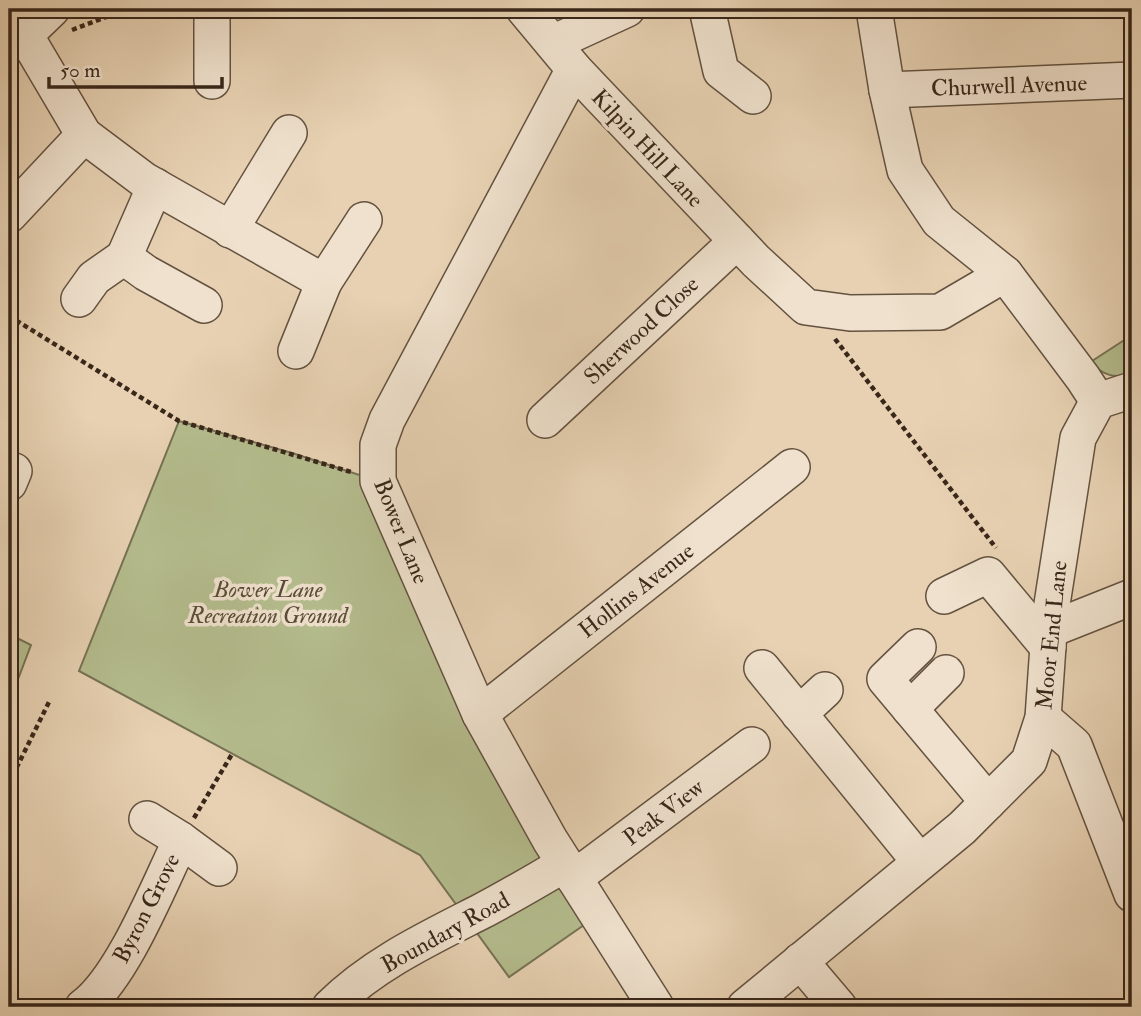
<svg xmlns="http://www.w3.org/2000/svg" width="1141" height="1016" font-family="'IM FELL Double Pica',serif">
<style>
.green{fill:#b4bc8d;stroke:#767254;stroke-width:2}
.lines{fill:none;stroke-linecap:round;stroke-linejoin:round}
.minor-casing{stroke:#645240;stroke-width:38}
.path{stroke:#39271a;stroke-width:4.5;stroke-dasharray:5 3.5;stroke-linecap:butt}
.minor{stroke:#efe1cd;stroke-width:35}
.labels{text-anchor:middle;stroke-width:7;stroke-linejoin:round;paint-order:stroke}
.street-label{font-size:23px;fill:#39271a;stroke:#efe1cd}
.park-label{font-size:23px;font-style:italic;fill:#584c37;stroke:#efe1cd}
</style>
<rect width="100%" height="100%" fill="#e7d1b2"/>
<filter id="stains"><feTurbulence type="fractalNoise" baseFrequency=".00286" numOctaves="4"/><feColorMatrix values="0 0 0 0 .2 0 0 0 0 .09 0 0 0 0 .02 0 0 0 .5 -.17"/></filter>
<radialGradient id="worn" r=".72"><stop offset=".6" stop-color="#630" stop-opacity="0"/><stop offset="1" stop-color="#630" stop-opacity=".3"/></radialGradient>
<g class="green">
<path d="M1132,335v39c-19,5 -27,1 -43,-11z"/>
<polygon points="179,421 292,453 378,481 597,916 509,977 420,855 79,671"/>
<polygon points="9,634 31,645 9,703"/>
</g>
<g class="lines">
<defs>
<g id="minor">
<polyline points="212,9 212,81"/>
<polyline points="524,9 574,69 756,261 806,307 850,313 940,312 1005,274"/>
<polyline points="707,9 721,71 753,96"/>
<polyline points="874,9 887,90 905,170 939,221 1005,274 1083,378 1098,401"/>
<polyline points="9,23 25,35 84,135"/>
<polyline points="25,35 52,9"/>
<polyline points="553,43 627,9"/>
<polyline points="574,69 387,420 378,445 378,481 480,714 550,840 656,1007"/>
<polyline points="887,90 1132,80"/>
<polyline points="155,186 124,257 146,273 204,305"/>
<polyline points="9,215 84,135 144,180 324,282 296,351"/>
<polyline points="230,230 289,133"/>
<polyline points="324,282 364,220"/>
<polyline points="79,299 94,278 124,257"/>
<polyline points="545,420 737,241"/>
<polyline points="9,483 14,471"/>
<polyline points="944,596 988,575 1048,647"/>
<polyline points="1049,630 1132,597"/>
<polyline points="918,647 885,679 988,802"/>
<polyline points="762,668 920,862"/>
<polyline points="910,709 946,673"/>
<polyline points="480,714 792,467"/>
<polyline points="799,714 825,690"/>
<polyline points="1043,718 1074,745 1132,894"/>
<polyline points="147,819 181,840 219,868"/>
<polyline points="574,878 752,745"/>
<polyline points="800,961 839,1007"/>
<path d="M83,1007c39,-28 76,-122 98,-167"/>
<path d="M330,1007c42,-42 97,-68 150,-95 29,-15 57,-32 85,-48"/>
<polyline points="745,1007 962,828 1029,761 1043,718 1050,617 1078,438 1098,401 1132,390"/>
</g>
</defs>
<use href="#minor" class="minor-casing"/>
<g class="path">
<polyline points="72,30 127,9"/>
<polyline points="9,316 179,421 351,472"/>
<polyline points="835,339 996,548"/>
<polyline points="9,783 50,700"/>
<polyline points="194,818 232,754"/>
</g>
<use href="#minor" class="minor"/>
</g>
<g class="labels">
<g class="street-label">
<text transform="translate(1009 85) rotate(-2)" y="8">Churwell Avenue</text>
<text transform="translate(648 148) rotate(47)" y="8">Kilpin Hill Lane</text>
<text transform="translate(641 330) rotate(-43)" y="8">Sherwood Close</text>
<text transform="translate(402 531) rotate(68)" y="8">Bower Lane</text>
<text transform="translate(636 590) rotate(-38)" y="8">Hollins Avenue</text>
<text transform="translate(1051 635) rotate(-84)" y="8">Moor End Lane</text>
<text transform="translate(663 812) rotate(-37)" y="8">Peak View</text>
<text transform="translate(146 908) rotate(-63)" y="8">Byron Grove</text>
<text transform="translate(445 932) rotate(-29)" y="8">Boundary Road</text>
</g>
<g class="park-label">
<text x="268" y="597">Bower Lane<tspan x="268" dy="26">Recreation Ground</tspan></text>
</g>
</g>
<rect width="1141" height="1016" fill="none" stroke="#e7d1b2" stroke-width="35"/>
<rect x="10" y="10" width="1120" height="995" fill="none" stroke="#39271a" stroke-width="3.5"/>
<rect x="18" y="18" width="1106" height="981" fill="none" stroke="#39271a" stroke-width="2"/>
<path d="M49 77v10h173v-10" fill="none" stroke="#39271a" stroke-width="3.5"/>
<text x="60" y="77" font-size="21" fill="#39271a" stroke="#efe1cd" stroke-width="5" paint-order="stroke">50 m</text>
<rect width="100%" height="100%" filter="url(#stains)"/>
<rect width="100%" height="100%" fill="url(#worn)"/>
</svg>
